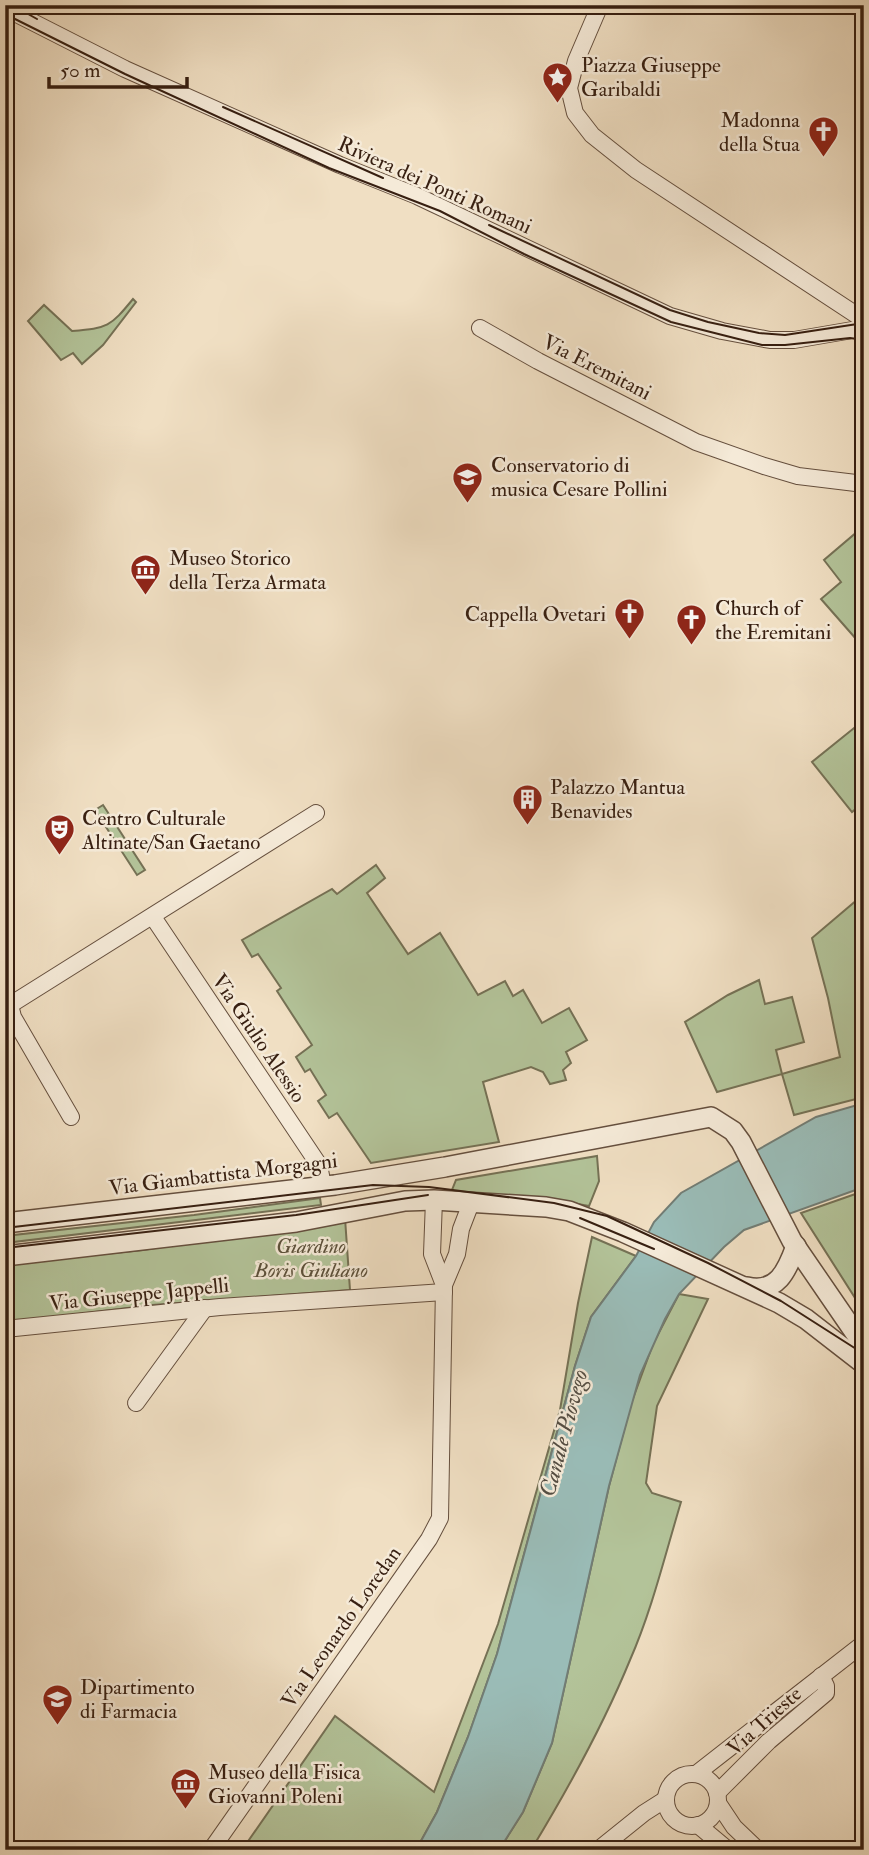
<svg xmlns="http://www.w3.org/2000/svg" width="869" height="1855" font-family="'IM FELL Double Pica',serif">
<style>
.green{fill:#b3c399;stroke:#757155;stroke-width:2}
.water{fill:#9abcb7;stroke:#727d75;stroke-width:2}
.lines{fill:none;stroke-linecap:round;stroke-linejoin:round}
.minor-casing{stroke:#654f3e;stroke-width:18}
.tertiary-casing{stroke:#654f3e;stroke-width:22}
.minor{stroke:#f5ead8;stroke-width:16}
.tertiary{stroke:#f5ead8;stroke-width:19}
.tram{stroke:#371f11;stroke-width:2}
.labels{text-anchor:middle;stroke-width:5;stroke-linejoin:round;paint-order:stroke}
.poi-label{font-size:21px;fill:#371f11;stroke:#f5ead8;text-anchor:start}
.street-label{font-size:21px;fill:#371f11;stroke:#f5ead8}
.park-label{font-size:21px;font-style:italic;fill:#5c503a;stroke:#f5ead8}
.water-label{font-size:23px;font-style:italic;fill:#554e43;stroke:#f5ead8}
</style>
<rect width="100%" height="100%" fill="#f0dfc3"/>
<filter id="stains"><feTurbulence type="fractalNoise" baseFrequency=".00286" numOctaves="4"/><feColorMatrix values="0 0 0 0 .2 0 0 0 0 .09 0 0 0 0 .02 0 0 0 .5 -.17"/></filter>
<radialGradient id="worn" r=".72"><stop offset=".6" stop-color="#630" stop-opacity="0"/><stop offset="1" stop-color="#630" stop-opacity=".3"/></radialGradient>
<g class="green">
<path d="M133,299l3,3 -33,43 -21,19 -9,-11 -12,7 -33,-39 16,-16 28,26c36,-3 38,-4 61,-32z"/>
<polygon points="864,526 864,648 821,599 841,582 824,560"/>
<polygon points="864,720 864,802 852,812 812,762"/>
<polygon points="103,805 145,870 137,875 95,810"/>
<polygon points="376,865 385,878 367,893 408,954 440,933 478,995 505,981 513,996 523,990 542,1023 569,1008 587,1040 566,1052 571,1063 563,1070 566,1080 550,1084 543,1072 531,1067 483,1082 499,1142 371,1163 337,1113 329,1118 318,1101 326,1095 310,1069 305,1072 296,1057 312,1045 277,991 281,988 258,954 252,957 242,940 332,889 337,894"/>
<polygon points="864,894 864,1097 794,1115 782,1074 717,1092 685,1022 728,995 759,980 765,1004 792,997 804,1042 776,1050 782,1074 840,1057 828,998 812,938"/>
<polygon points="597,1156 599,1181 589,1206 550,1199 456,1192 452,1190 456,1180"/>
<polygon points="864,1191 864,1312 801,1213"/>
<polygon points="320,1198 321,1205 5,1243 5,1236 194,1215"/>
<polygon points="345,1218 350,1290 152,1305 5,1323 5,1264 143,1250"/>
<polygon points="592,1237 636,1256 591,1317 575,1366 497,1654 468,1737 437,1812 416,1850 242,1850 335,1716 434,1792 498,1624 560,1410 578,1303"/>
<path d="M679,1294l29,5 -51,107 -11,77 6,10 29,9c-16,53 -29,108 -51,158 -27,66 -62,129 -99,190h-32l24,-38 29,-69 57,-257 22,-82 22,-60z"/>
</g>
<polygon class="water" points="864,1103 864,1187 744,1230 724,1247 679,1294 665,1319 640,1375 609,1486 552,1743 523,1812 499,1850 416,1850 437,1812 468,1737 497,1654 575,1366 591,1317 636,1256 654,1222 681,1193 816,1117"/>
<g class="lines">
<defs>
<g id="minor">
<polyline points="600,5 576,61 569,88 575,113 592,135 636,170 864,320"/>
<polyline points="5,8 125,69 340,165 417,196 670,316 722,331 770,340 794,340 864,328"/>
<polyline points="480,328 538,361 696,442 764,466 798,476 864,484"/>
<polyline points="153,917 319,1165 323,1186"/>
<polyline points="5,998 10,1005 13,1017 71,1117"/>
<polyline points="10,1005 316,813"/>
<polyline points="444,1285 457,1254 461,1229 471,1203"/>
<polyline points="5,1329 220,1307 444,1292"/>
<polyline points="136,1403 205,1308"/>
<polyline points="696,1774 864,1643"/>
<circle cx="692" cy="1800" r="26"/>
<polyline points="717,1793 769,1741 826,1693 826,1686 821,1676"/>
<polyline points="718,1803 734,1827 758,1850"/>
<polyline points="698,1825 728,1850"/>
<polyline points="211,1850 429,1539 440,1518 444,1285 432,1254 434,1200"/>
<polyline points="598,1850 644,1813 666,1799"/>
</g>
<g id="tertiary">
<polyline points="5,1223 335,1185 445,1167 711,1117 733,1131 741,1142 792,1241 864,1346"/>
<polyline points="5,1256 296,1222 405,1201 434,1200 546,1207 569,1211 623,1232 779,1303 806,1319 864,1364"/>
<path d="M747,1287c30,7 40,-16 49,-41"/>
</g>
</defs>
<use href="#minor" class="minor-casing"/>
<use href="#tertiary" class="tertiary-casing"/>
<use href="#minor" class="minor"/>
<use href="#tertiary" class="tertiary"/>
<g class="tram">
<polyline points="12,5 37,19"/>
<polyline points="5,14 125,74 329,168 440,211 524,254 671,322 762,345 785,345 850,338 864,340"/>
<polyline points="223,107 383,178"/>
<polyline points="489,225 670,310 708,322 759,333 785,335 864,323"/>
<polyline points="580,1218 654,1249"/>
<polyline points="5,1228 373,1185 429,1187 554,1203 607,1216 708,1263 781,1301 864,1354"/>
<polyline points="5,1248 296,1215 428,1195"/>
</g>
</g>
<defs>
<symbol id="sight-pin" viewBox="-11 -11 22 30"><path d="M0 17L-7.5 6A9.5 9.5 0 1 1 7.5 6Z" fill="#8f2418" stroke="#f5ead8"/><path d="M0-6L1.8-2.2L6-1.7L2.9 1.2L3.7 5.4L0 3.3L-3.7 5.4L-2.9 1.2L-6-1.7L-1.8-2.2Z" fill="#fff"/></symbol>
<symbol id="church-pin" viewBox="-11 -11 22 30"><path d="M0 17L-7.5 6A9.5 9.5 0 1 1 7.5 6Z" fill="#8f2418" stroke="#f5ead8"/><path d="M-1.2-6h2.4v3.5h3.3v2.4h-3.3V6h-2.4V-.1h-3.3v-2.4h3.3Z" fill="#fff"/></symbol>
<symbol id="university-pin" viewBox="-11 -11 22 30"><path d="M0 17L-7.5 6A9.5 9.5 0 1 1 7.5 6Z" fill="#8f2418" stroke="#f5ead8"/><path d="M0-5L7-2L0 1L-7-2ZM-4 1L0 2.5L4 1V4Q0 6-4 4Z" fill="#fff"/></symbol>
<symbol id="museum-pin" viewBox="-11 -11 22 30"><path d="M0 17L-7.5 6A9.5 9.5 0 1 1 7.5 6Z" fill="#8f2418" stroke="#f5ead8"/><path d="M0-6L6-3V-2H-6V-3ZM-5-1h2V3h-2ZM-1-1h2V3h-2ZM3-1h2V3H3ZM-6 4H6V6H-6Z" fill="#fff"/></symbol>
<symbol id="building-pin" viewBox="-11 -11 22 30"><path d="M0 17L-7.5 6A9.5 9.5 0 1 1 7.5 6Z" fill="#8f2418" stroke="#f5ead8"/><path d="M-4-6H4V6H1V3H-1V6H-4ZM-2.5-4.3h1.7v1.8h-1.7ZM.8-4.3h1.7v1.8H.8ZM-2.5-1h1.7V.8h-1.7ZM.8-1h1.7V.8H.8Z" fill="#fff"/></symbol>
<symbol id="theatre-pin" viewBox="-11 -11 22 30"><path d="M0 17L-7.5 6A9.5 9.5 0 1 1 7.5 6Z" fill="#8f2418" stroke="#f5ead8"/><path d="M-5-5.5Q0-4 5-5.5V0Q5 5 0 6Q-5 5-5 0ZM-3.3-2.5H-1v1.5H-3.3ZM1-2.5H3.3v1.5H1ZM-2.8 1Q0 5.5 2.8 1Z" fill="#fff"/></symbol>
</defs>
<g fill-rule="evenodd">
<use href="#sight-pin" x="540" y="60" width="35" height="47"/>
<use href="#church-pin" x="806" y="114" width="35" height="47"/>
<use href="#university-pin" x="450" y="460" width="35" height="47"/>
<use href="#museum-pin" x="128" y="552" width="35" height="47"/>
<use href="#church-pin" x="612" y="596" width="35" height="47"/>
<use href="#church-pin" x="674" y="602" width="35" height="47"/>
<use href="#building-pin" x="510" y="782" width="35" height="47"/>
<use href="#theatre-pin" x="42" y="812" width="35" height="47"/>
<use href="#university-pin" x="40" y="1682" width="35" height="47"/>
<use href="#museum-pin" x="168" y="1766" width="35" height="47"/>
</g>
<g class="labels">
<g class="poi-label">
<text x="581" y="72">Piazza Giuseppe<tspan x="581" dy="24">Garibaldi</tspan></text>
<text x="800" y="127" text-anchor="end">Madonna<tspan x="800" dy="24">della Stua</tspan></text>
<text x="491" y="472">Conservatorio di<tspan x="491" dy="24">musica Cesare Pollini</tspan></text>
<text x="169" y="565">Museo Storico<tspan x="169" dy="24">della Terza Armata</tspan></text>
<text x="715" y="615">Church of<tspan x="715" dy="24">the Eremitani</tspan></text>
<text x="606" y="621" text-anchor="end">Cappella Ovetari</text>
<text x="550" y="794">Palazzo Mantua<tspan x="550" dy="24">Benavides</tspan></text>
<text x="82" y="825">Centro Culturale<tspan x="82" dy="24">Altinate/San Gaetano</tspan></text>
<text x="80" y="1694">Dipartimento<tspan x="80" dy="24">di Farmacia</tspan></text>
<text x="208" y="1779">Museo della Fisica<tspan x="208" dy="24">Giovanni Poleni</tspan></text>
</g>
<g class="street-label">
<text transform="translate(435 185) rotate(24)" y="7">Riviera dei Ponti Romani</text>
<text transform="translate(597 367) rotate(27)" y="7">Via Eremitani</text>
<text transform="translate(259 1038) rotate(56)" y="7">Via Giulio Alessio</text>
<text transform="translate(223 1174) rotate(-7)" y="7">Via Giambattista Morgagni</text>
<text transform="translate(139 1294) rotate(-6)" y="7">Via Giuseppe Jappelli</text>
<text transform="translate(341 1627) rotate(-55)" y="7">Via Leonardo Loredan</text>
<text transform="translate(764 1721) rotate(-42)" y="7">Via Trieste</text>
</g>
<g class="park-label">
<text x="311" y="1253">Giardino<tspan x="311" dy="24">Boris Giuliano</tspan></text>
</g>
<g class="water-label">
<text transform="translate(563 1433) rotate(-75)" y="8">Canale Piovego</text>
</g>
</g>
<rect width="869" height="1855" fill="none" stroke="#f0dfc3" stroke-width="28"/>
<rect x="7" y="7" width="855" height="1841" fill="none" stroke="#371f11" stroke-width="3.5"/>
<rect x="14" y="14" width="841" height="1827" fill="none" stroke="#371f11" stroke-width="2"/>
<path d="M49 77v10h138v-10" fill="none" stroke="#371f11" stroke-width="3.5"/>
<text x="60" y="77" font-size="21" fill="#371f11" stroke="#f5ead8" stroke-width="5" paint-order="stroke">50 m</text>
<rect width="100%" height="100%" filter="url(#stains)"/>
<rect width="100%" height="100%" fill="url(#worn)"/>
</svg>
